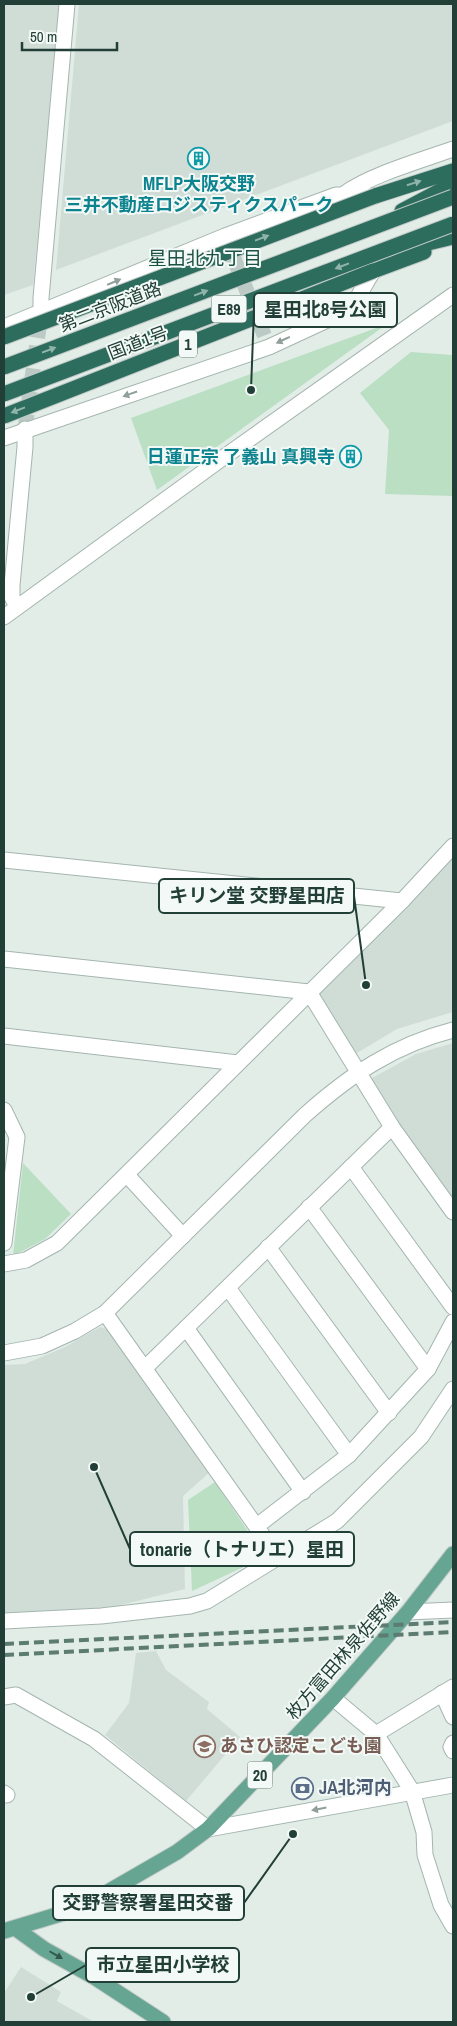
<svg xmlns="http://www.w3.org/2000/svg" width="457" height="2026" font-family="'Archivo Narrow','Noto Sans JP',sans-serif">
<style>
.built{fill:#d0ddd7}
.green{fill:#badfc3}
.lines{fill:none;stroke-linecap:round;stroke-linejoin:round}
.minor-tunnel{stroke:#bbcac4;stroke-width:15;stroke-dasharray:15 8;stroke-linecap:butt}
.minor-casing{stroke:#a4b5af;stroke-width:17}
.major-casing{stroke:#c1c9c7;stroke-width:17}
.highway-casing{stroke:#c1c9c7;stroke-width:17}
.minor{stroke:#fff;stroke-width:15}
.major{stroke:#65a592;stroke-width:15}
.highway{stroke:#2c6d5d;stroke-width:15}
.rail{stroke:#5c7b71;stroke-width:4;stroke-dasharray:10 5;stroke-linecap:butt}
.highway-bridge-casing{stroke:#c1c9c7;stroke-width:17;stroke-linecap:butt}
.highway-bridge{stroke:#2c6d5d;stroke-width:15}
.oneway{fill:#90b3aa}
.oneway2{fill:#909f9a}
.oneway3{fill:#32584d}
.labels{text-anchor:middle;stroke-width:4;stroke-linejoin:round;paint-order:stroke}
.shield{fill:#f3f9f6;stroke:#607770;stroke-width:1}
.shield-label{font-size:16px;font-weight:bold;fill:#213f36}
.culture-label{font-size:18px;font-weight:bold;fill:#0d838f;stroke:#f3f9f6}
.street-label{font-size:18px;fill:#213f36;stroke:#f3f9f6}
.education-label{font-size:18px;font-weight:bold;fill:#785e54;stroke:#f3f9f6;text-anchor:start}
.service-label{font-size:18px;font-weight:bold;fill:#4e5e75;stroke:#f3f9f6;text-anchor:start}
.neighbourhood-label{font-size:19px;fill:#1c5243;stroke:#f3f9f6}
.leader{fill:none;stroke:#213f36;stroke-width:2}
.callout-dot{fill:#213f36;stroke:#f3f9f6;stroke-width:2}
.callout{fill:#f3f9f6;stroke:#213f36;stroke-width:2}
.callout-label{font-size:19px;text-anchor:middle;font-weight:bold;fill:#213f36}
</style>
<rect width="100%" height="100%" fill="#e2ede8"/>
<g class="built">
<polygon points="4,4 61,4 33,285 4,295"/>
<polygon points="79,4 453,4 453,121 56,270"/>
<polygon points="453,850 453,1012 397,1029 357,1053 348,1050 318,1000 317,990"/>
<polygon points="453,1043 453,1203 372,1090 372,1078 416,1054"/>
<polygon points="100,1327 110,1330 210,1472 183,1496 185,1589 113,1607 4,1613 4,1365 25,1364 65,1347"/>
<polygon points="156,1651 166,1670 209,1702 207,1709 240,1737 186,1801 105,1735 129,1703 136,1653"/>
<polygon points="21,1967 61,1992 57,2001 94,2022 5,2022 4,1993"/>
</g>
<g class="green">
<polygon points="387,324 157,490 131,418"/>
<polygon points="411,352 453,355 453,496 385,494 389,430 360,393"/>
<polygon points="23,1163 71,1214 45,1239 13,1256"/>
<polygon points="215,1482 265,1557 192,1591 188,1500"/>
</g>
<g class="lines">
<g class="minor-tunnel">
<polyline points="225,236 269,347"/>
<polyline points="25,429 41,313"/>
</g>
<defs>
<g id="minor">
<path d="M344,194c26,-19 78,-34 109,-45"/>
<polyline points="41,313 41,298 67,4"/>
<polyline points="4,327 225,236 336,195 375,196"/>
<polyline points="4,438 269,347 351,309 373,271"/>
<polyline points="17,607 12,597 12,585 25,447 25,429"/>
<polyline points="4,617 224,457 453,295"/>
<polyline points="4,860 402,901"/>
<polyline points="4,959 309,992 392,1127 453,1212"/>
<polyline points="4,1036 238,1063"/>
<polyline points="4,1110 17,1137 4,1243"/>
<polyline points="351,1167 453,1307"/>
<polyline points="127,1175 183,1236"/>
<polyline points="309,1207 428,1369"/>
<polyline points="268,1247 389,1413"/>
<polyline points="4,1264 26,1260 57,1243 402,901 453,846"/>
<polyline points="228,1288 349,1455"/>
<polyline points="105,1313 278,1557"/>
<polyline points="186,1328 303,1492"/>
<path d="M4,1353l38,-7 33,-15 30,-18 200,-198c45,-40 89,-70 148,-85"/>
<polyline points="145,1368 392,1127"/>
<polyline points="257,1526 349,1455 428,1369 453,1322"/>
<polyline points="408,1612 453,1610"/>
<polyline points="4,1621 101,1616 190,1606 207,1601 337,1521 421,1437 453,1389"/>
<polyline points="442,1693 453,1717"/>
<polyline points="4,1697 16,1695 94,1739 208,1829 453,1785"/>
<polyline points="333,1698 376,1734 412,1791 424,1832 425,1855 441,1905 453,1926"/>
<polyline points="376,1734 453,1687"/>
<polyline points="453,1743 451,1747 453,1751"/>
<polyline points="4,1793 7,1795"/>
</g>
<g id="major">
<polyline points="15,1928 44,1949 94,1977 163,2022"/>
<polyline points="4,1931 80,1908 177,1852 208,1829 333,1698 408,1612 453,1554"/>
</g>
<g id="highway">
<polyline points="375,196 453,171"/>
<polyline points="402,211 453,184"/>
<polyline points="399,250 453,237"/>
<polyline points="373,271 424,252"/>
</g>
</defs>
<use href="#minor" class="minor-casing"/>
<use href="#major" class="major-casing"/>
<use href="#highway" class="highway-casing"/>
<use href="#minor" class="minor"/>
<use href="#major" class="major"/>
<use href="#highway" class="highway"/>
<g class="rail">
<polyline points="4,1644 453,1622"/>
<polyline points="4,1655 453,1632"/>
</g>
<defs>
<g id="highway-bridge">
<polyline points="4,337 375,196"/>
<polyline points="4,367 453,197"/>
<polyline points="4,394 453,224"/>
<polyline points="4,416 373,271"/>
</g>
</defs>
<use href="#highway-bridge" class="highway-bridge-casing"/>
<use href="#highway-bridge" class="highway-bridge"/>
</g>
<defs><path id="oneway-solid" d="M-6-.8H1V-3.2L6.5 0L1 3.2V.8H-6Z" transform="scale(1.25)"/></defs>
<g class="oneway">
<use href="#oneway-solid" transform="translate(414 183) rotate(-17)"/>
<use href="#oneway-solid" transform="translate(262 238) rotate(-21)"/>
<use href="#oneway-solid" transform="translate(342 266) rotate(159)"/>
<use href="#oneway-solid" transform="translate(201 293) rotate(-21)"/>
<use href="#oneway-solid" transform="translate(49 350) rotate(-21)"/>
<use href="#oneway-solid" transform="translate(18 410) rotate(159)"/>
</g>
<g class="oneway2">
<use href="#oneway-solid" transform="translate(114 282) rotate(-23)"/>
<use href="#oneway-solid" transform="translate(283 340) rotate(155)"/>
<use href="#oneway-solid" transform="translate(130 394) rotate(161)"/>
<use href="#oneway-solid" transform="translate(319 1809) rotate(169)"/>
</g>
<use class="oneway3" href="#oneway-solid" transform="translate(56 1955) rotate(30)"/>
<defs>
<symbol id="building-ring" viewBox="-11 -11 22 22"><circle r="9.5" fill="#f3f9f6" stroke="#0f9aa8" stroke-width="1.5"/><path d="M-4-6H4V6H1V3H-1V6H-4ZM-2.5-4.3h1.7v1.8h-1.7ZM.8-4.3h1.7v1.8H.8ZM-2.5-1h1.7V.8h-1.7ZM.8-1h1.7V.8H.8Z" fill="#0f9aa8"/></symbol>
<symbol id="school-ring" viewBox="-11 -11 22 22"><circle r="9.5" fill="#f3f9f6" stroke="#8d6e63" stroke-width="1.5"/><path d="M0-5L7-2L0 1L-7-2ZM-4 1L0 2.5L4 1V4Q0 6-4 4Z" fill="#8d6e63"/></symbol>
<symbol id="bank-ring" viewBox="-11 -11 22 22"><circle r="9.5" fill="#f3f9f6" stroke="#5c6f8a" stroke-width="1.5"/><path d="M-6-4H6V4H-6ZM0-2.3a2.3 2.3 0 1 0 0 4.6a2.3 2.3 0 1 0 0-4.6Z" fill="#5c6f8a"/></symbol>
</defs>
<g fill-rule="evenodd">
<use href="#building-ring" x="186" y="146" width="25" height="25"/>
<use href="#building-ring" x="338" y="444" width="25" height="25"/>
<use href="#school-ring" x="192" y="1734" width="25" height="25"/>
<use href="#bank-ring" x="290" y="1776" width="25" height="25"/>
</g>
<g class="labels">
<g class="shield">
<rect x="211.5" y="295.5" width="35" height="27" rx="4"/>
<rect x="179" y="330.5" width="18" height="27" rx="4"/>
<rect x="247.5" y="1761.5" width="25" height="27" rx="4"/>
</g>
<g class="shield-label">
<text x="229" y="315">E89</text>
<text x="188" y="350">1</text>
<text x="260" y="1781">20</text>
</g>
<g class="culture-label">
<text x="199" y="190">MFLP大阪交野<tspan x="199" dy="21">三井不動産ロジスティクスパーク</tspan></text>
<text x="335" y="463" text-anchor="end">日蓮正宗 了義山 真興寺</text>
</g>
<g class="street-label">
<text transform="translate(110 307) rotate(-21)" y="6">第二京阪道路</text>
<text transform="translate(138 343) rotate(-21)" y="6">国道1号</text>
<text transform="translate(343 1656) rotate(-49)" y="6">枚方富田林泉佐野線</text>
</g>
<g class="education-label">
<text x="220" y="1752">あさひ認定こども園</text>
</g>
<g class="service-label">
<text x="319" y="1794">JA北河内</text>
</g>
<g class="neighbourhood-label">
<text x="205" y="265">星田北九丁目</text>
</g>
</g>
<path class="leader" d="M251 390L254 310M366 985L354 896M94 1467L130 1549M293 1834L244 1903M31 1997L86 1965"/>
<g class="callout-dot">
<circle cx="251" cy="390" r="5"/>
<circle cx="366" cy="985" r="5"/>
<circle cx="94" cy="1467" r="5"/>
<circle cx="293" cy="1834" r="5"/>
<circle cx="31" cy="1997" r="5"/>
</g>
<g class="callout">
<rect x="254" y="293" width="143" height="34" rx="5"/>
<rect x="159" y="879" width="195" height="34" rx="5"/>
<rect x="130" y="1532" width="224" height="34" rx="5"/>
<rect x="53" y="1886" width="191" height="34" rx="5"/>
<rect x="86" y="1948" width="153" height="34" rx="5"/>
</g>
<g class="callout-label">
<text x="325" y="316">星田北8号公園</text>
<text x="257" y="902">キリン堂 交野星田店</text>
<text x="242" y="1556">tonarie（トナリエ）星田</text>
<text x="148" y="1909">交野警察署星田交番</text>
<text x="163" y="1971">市立星田小学校</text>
</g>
<rect width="457" height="2026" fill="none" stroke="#213f36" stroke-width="10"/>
<path d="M22 42v8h95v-8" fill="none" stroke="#213f36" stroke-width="2.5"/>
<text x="30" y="42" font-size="15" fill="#213f36" stroke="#f3f9f6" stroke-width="4" paint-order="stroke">50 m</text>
</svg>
